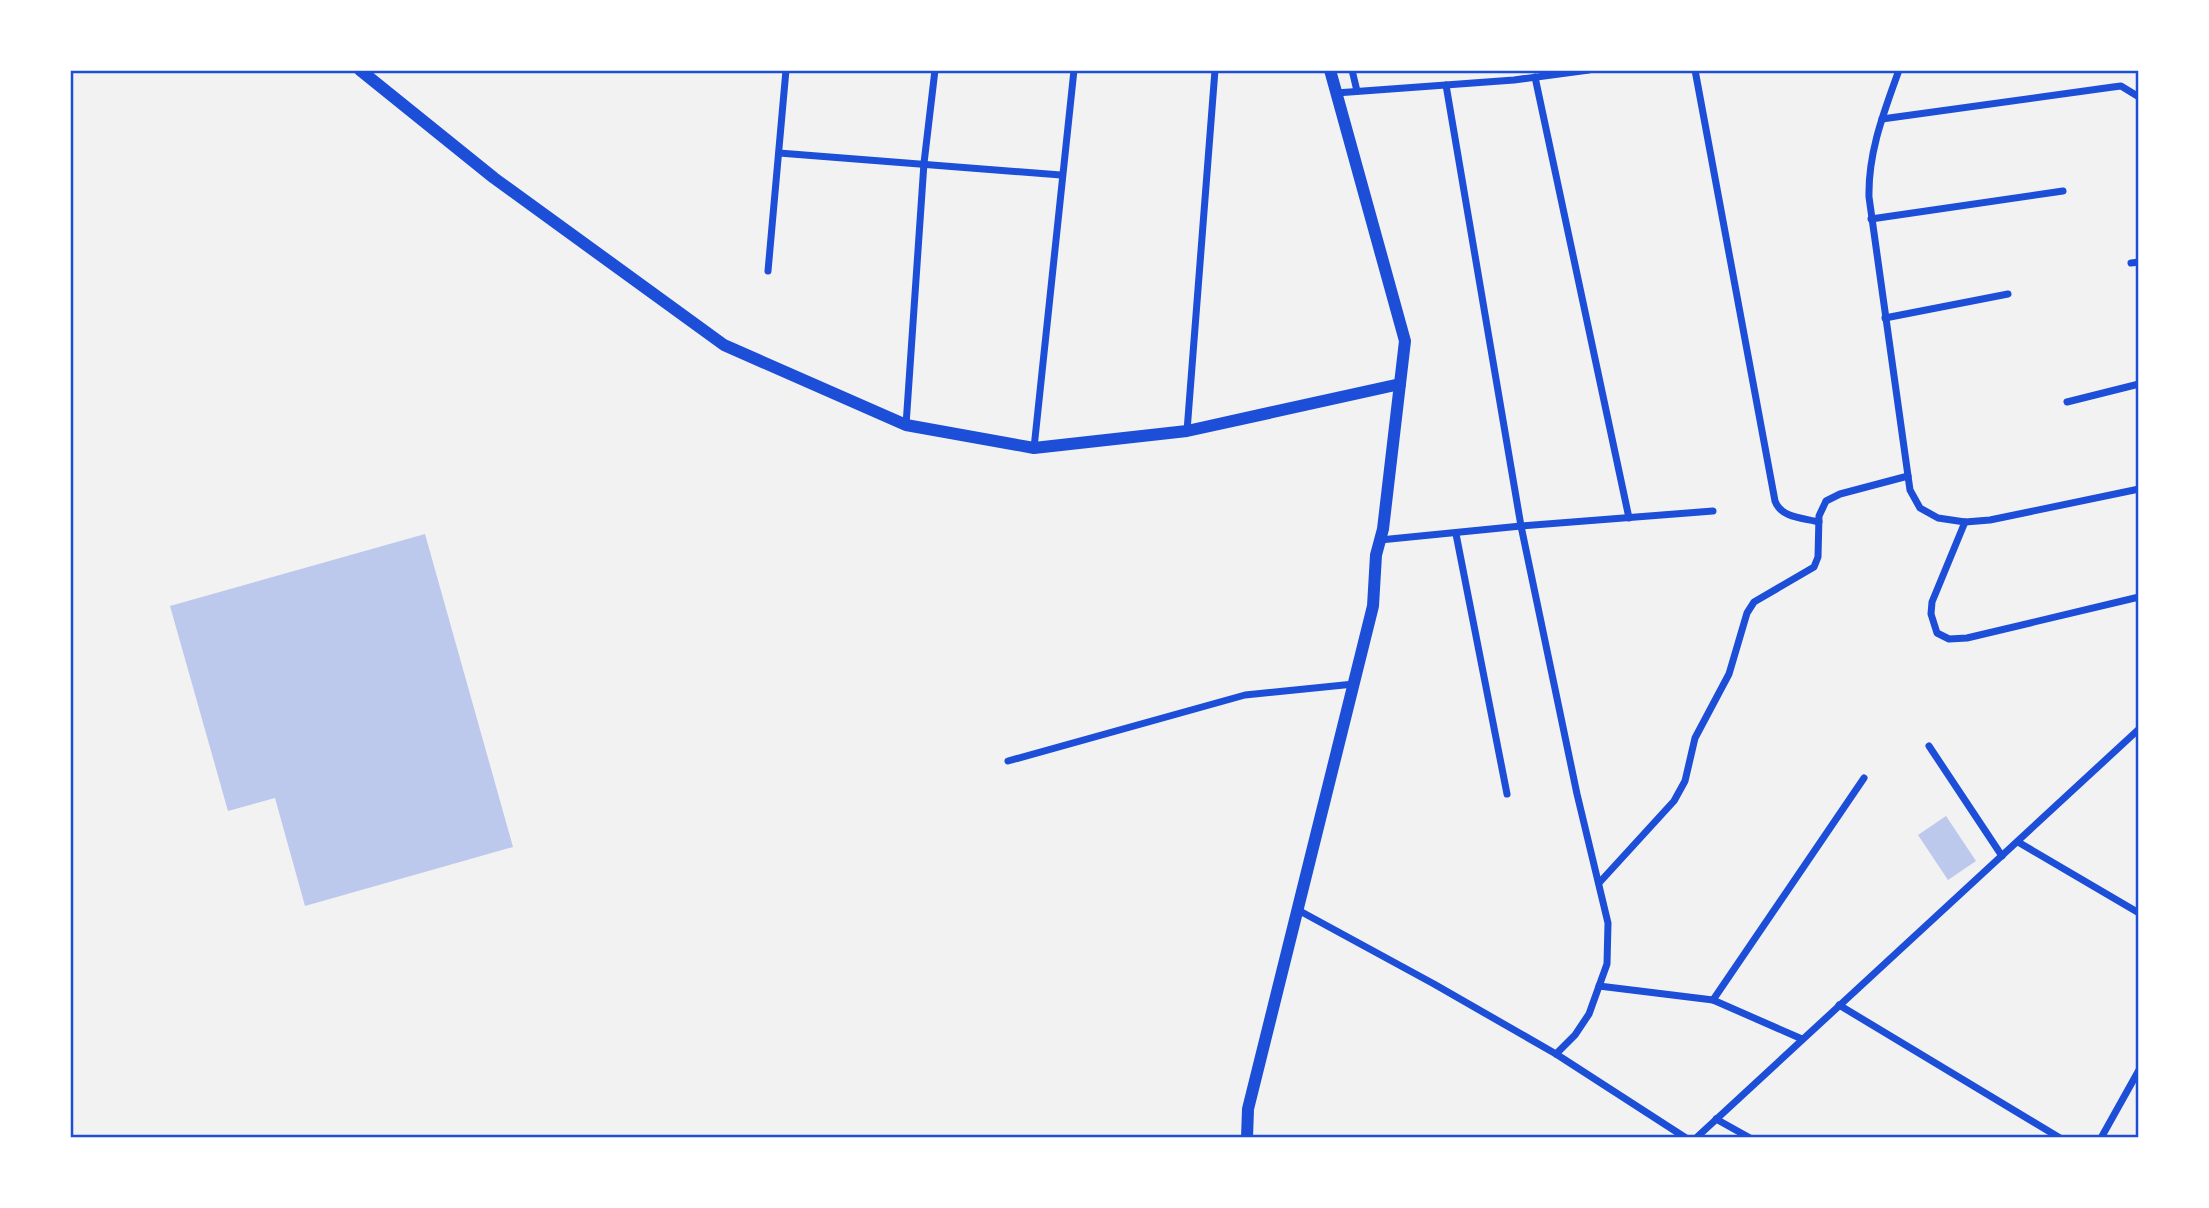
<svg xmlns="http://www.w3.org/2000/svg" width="2209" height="1208" font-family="Cabin,sans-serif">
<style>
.building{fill:#bdc9ec}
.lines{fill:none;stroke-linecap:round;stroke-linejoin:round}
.minor{stroke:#1d4ed8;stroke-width:7}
.tertiary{stroke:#1d4ed8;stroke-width:12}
.neatline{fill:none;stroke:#1d4ed8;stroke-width:2.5}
</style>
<rect width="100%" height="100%" fill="#f2f2f2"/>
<g class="building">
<polygon points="425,534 513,847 305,906 275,798 228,811 170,606"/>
<polygon points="1946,816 1976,861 1948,880 1918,835"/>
</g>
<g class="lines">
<g class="minor">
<polyline points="1352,70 1357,91"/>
<path d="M1695,70l80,431c6,17 28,17 44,21"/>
<path d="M1899,70c-15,42 -31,82 -30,127l41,293 10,18 18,10 27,4 25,-2 149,-31"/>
<polyline points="1535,77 1629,518"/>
<polyline points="1446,85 1521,526 1577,794 1608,923 1607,964 1589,1014 1575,1035 1556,1054"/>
<polyline points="1336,93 1514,80 1589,70"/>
<polyline points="1882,119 2113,87 2121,86 2139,97"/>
<polyline points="779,153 1061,175"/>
<polyline points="1871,219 2063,191"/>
<polyline points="2131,263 2139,262"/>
<polyline points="768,271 786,70"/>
<polyline points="1885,318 2008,294"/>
<polyline points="2067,402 2139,384"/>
<polyline points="906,425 924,163 935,70"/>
<polyline points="1187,431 1215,70"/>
<polyline points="1034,448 1074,70"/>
<polyline points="1965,522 1932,602 1931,614 1937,633 1949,639 1967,638 2139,597"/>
<polyline points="1456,534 1507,794"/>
<polyline points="1380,540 1521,526 1713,511"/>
<polyline points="1929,746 2002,856"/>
<polyline points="1008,761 1245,695 1354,684"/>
<polyline points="2018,842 2139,913"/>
<polyline points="1599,883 1674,801 1685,781 1695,738 1729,674 1747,613 1754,602 1814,567 1818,557 1819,516 1826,501 1840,494 1908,476"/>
<polyline points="1298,910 1434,984 1556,1054 1686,1138"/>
<polyline points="1599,986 1713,1000 1802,1039"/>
<polyline points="1713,1000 1864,778"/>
<polyline points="1839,1005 2060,1138"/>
<polyline points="1716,1119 1750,1138"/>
<polyline points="1696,1138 2139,729"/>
<polyline points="2101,1138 2139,1070"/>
</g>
<g class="tertiary">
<polyline points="360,70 494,178 724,345 906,425 1034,448 1187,431 1400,384"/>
<polyline points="1247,1138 1248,1109 1373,606 1376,555 1383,529 1405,341 1330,70"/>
</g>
</g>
<rect width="2209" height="1208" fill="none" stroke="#ffffff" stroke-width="144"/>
<rect x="72" y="72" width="2065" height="1064" class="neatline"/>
</svg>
